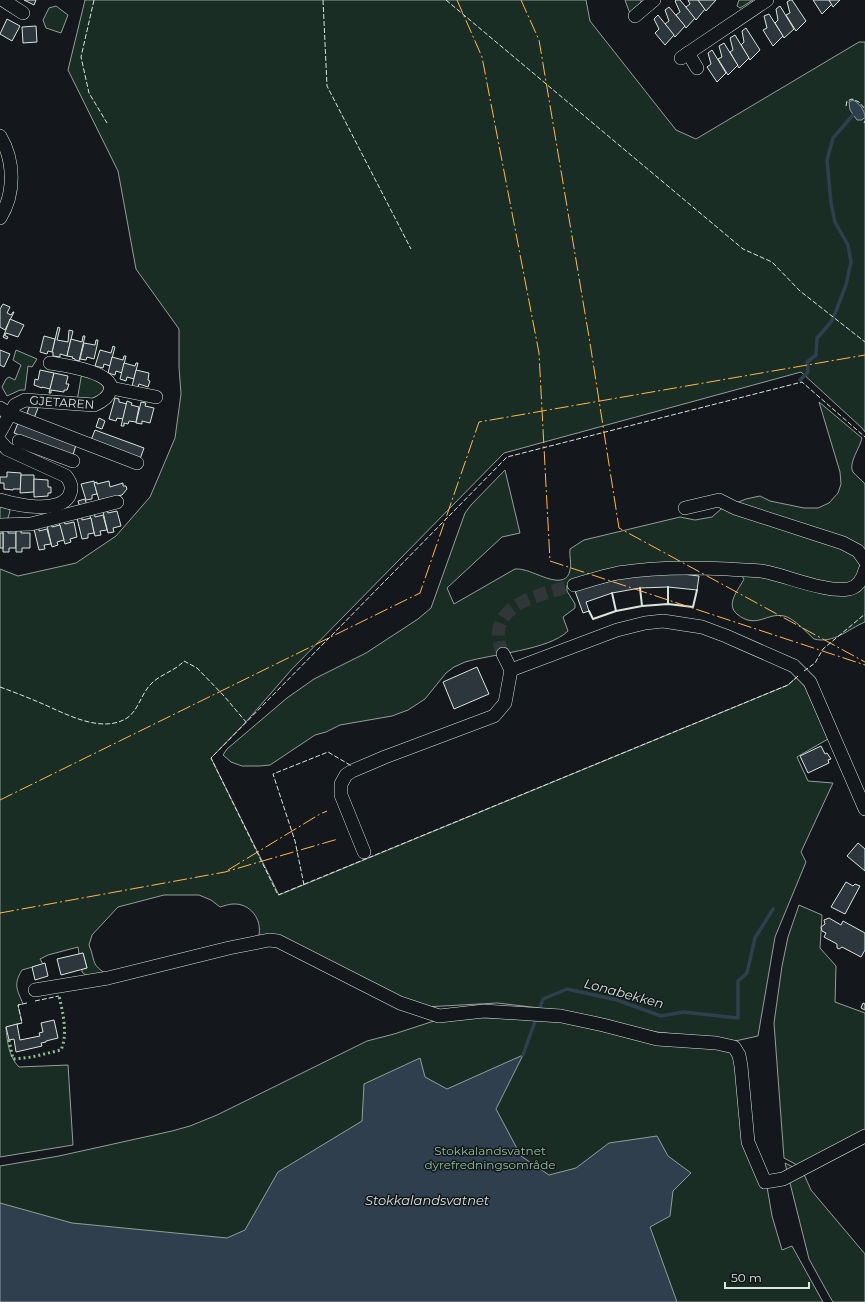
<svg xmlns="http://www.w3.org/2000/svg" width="865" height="1302" font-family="Montserrat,sans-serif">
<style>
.green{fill:#1a2d24;stroke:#939e99}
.water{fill:#2f3f4d;stroke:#939e99}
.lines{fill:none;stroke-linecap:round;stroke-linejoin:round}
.stream{stroke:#2f3f4d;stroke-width:3.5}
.building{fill:#2c363c;stroke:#d8e6dc}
.minor-tunnel{stroke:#313739;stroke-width:13;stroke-dasharray:13 6;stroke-linecap:butt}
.minor-casing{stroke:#d8e6dc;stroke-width:14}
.minor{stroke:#14181c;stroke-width:13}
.hedge{stroke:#8ac095;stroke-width:3;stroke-dasharray:2 3;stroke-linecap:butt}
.fence{stroke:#d8e6dc;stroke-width:1;stroke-dasharray:5 2;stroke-linecap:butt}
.wall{stroke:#d8e6dc;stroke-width:2}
.power{stroke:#ffb74d;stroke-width:1;stroke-dasharray:14 3 2 3;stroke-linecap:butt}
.labels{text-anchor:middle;stroke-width:3;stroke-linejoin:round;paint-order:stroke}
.street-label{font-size:12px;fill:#d8e6dc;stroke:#14181c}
.park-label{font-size:12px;fill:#8ac095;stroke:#14181c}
.water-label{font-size:13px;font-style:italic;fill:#d8e6dc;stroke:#14181c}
</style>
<rect width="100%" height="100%" fill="#14181c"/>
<g class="green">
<path d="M85,0h501l4,21 86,109 20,9 163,-97h6v390l-3,-4 -61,-56 -297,81 -212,216 -47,54 -34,35 68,137 509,-210 10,-9 6,8 24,55 -31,18 11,24 25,2 -32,69 5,10 -31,75 -17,99 -23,5 -79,-9 -99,-22 -60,-7 -72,4 -9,-1 -136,-70 -30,5 9,-6c3,-16 -9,-32 -26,-31 -4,0 -9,2 -13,3l-9,-7 -12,-5h-35l-46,12 -26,28 -3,10c7,17 1,19 19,30l-20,2 -6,-5v-3l5,-1 -4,-15 -4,1 -1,-7 -30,8 -8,4 3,5 -21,6c-9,15 -5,19 1,34l-5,1 4,18 -16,4c1,15 3,30 13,40l49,-2 5,80 -73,12v-588l18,7 58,-13 40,-27 34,-39 25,-59 6,-44 -2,-27v-38l-43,-60 -18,-98 -50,-101z"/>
<polygon points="625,0 641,0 641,8 633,16 629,11"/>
<polygon points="739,0 753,0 740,8 737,6"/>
<polygon points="56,6 68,15 61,33 46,28 43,20 49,8"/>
<polygon points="16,350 37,359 32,367 28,366 25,390 20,390 7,396 2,387 6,379 9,377 15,380 21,365 13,360"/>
<path d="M82,372l19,9 3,8c-6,15 -13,12 -27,12z"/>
<path d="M819,402l43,36c-2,10 -14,25 -9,34 3,4 9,8 12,12v138c-17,7 -31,22 -51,17 -7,-6 -20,-21 -30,-23 -17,-4 -28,14 -47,-2 -12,-10 2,-25 7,-35l-3,-4 -9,-6 -154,10 -11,6v6l8,13v4l-12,9 5,14c-19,19 -76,23 -103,31l-11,5 -8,6 -21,26 -17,11 -16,6 -52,9 -14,7 -11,3 -45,30 -11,1h-17l-11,-4 -8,-7 4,-6 60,-51 27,-19 52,-26 52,-34 13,-11 34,-95 6,-8 34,-35 15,63 -18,4 -55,51 7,16 61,-35c3,0 6,0 9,1 12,2 42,22 46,0 2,-6 -1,-14 0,-21l14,-9 96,-23 15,3 17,-3 9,-8 25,-10 14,-3 10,5 34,7h14l11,-5 9,-10 3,-9 -1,-12z"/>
<polygon points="0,503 6,505 10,511 8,518 0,522"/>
<polygon points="799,905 822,915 820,948 836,966 835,1002 865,1013 865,1133 799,1166 784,1158 774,1023 782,966 788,937"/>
<polygon points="462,1017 561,1020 725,1048 738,1059 744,1144 765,1175 772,1216 782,1250 792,1246 823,1302 0,1302 0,1166 59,1156 172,1131 190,1126 217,1115 367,1041 394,1034 434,1021"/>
<polygon points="785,1163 803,1172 811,1190 865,1254 865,1302 833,1302 830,1297 809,1259"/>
</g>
<g class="water">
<path d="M853,100c7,4 11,9 12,17l-3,3h-5l-7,-10 -1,-8z"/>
<polygon points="523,1055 496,1109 521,1156 549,1175 576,1168 609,1143 657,1136 668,1156 691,1173 673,1191 670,1216 650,1227 677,1302 0,1302 0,1203 72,1223 227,1238 245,1230 278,1172 362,1121 364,1084 420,1058 425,1077 447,1089"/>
</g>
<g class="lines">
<g class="stream">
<polyline points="800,380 808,372 807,362 816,355 817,338 831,322 836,311 846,285 851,262 848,245 835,222 831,203 827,160 833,138 853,115"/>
<polyline points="523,1055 543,999 567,989 617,1000 661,1016 683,1012 738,1018 738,981 747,973 755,938 773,909"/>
</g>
</g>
<g class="building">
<polygon points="24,0 36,0 34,5"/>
<polygon points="676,0 680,0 695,18 686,28 676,15 680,12 675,1"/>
<polygon points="688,0 698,0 705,9 696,20 686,7 690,4"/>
<polygon points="698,0 716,0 706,11"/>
<polygon points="790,0 792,0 806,21 796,31 786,15 790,13 787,2"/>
<polygon points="813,0 829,0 832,4 822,14"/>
<polygon points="829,0 840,0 833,7"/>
<polygon points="780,6 794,29 784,38 775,23 778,20 776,9"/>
<polygon points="669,7 685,26 675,37 665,24 669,21 665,10"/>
<polygon points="769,14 783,36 773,46 763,30 767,28 764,16"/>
<polygon points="658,15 674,35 665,45 655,33 659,29 654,19"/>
<polygon points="7,19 20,26 12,41 0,34"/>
<polygon points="36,26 37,42 23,43 22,27"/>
<polygon points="746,28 760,50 750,60 741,45 744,42 742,31"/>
<polygon points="735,35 749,58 739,68 730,52 733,50 730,38"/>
<polygon points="724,43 737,64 738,65 728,75 718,59 722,57 719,46"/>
<polygon points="712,50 726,73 717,82 707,67 711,64 708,53"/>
<polygon points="3,304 10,307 7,313 11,315 13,312 14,312 5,330 0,327 0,309"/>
<polygon points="10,319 24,325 18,337 6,333 5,335 4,335"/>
<polygon points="58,327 60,328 57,340 68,342 69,330 73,331 67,356 60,354 60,357 53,356 53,352 52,352"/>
<polygon points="4,335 8,337 7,339 3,337"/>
<polygon points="44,336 55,339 52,352 48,351 47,354 40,352"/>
<polygon points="83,336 85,336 79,361 75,360 75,359 72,358 73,357 67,356 71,339 82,342"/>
<polygon points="96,340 98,340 97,346 94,359 87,357 86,360 80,359 84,343 95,345"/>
<polygon points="113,346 115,347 110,366 104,364 103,368 95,366 100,350 111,353"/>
<polygon points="0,350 10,354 4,367 0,365"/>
<polygon points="124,356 126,356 122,373 116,371 115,375 108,373 112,357 123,360"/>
<polygon points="124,363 135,366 136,363 138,363 134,379 127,377 126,381 120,379"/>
<polygon points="40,370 54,373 50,389 42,387 42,388 34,385 35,379 38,380"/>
<polygon points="136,370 149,373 148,380 150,381 148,387 139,384 138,387 132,386"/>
<polygon points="54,373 68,376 66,384 69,384 67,390 64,390 64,392 51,390 51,393 49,393"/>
<polygon points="115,398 119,399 119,402 127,404 123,419 117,418 116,421 109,419"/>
<polygon points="127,401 132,403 131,405 139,407 136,422 129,421 128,424 124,423 124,426 121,426"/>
<polygon points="141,402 146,403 145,406 154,408 150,423 142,421 142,424 136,423"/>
<polygon points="30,405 38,408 34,418 27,413"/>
<polygon points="99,418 105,421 102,429 96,427"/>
<polygon points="18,423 76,445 73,455 14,433"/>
<polygon points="95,430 144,448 140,459 91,440"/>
<polygon points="7,472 21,473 21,489 13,489 13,490 4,489 4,483 0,483 0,477 7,477"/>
<polygon points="21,475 34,475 34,492 20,493"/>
<polygon points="34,479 48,480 48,487 51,487 51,493 48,493 48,496 34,497"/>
<polygon points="94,481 97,494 92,495 92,499 86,500 81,484"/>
<polygon points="109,481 110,487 123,483 123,486 126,486 127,489 122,495 99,500 94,483 97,482 97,484"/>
<polygon points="85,499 87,506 80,508 78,501"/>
<polygon points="94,511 95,517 103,515 107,530 100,531 101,535 95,536 89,512"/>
<polygon points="107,511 108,513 117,511 121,526 113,528 114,532 108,533 103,512"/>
<polygon points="82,517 82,520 91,518 94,533 88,534 88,538 82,539 77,518"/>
<polygon points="64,521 65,524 74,522 77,537 70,539 71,542 65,544 59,523"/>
<polygon points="51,525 52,527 60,525 64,540 57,542 58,545 52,547 47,526"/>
<polygon points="3,527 8,527 8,533 16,533 16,548 9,548 9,552 3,552"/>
<polygon points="39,528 39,531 47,529 51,544 44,545 45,549 39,550 34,529"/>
<polygon points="16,530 21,530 21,533 30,533 30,548 22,548 22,552 16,552"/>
<rect x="0" y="533" width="3" height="15"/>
<polygon points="674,573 699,576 697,590 668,587 640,588 612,593 586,602 589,611 583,613 575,591 586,587 636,575"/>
<polygon points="477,667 489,694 454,709 443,682"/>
<polygon points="821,746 825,754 827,753 831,759 828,760 829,763 808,773 800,756"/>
<polygon points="858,843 865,849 865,871 847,856"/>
<polygon points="846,882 853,886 855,884 860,886 845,914 831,907"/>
<polygon points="829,918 841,925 843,921 865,933 865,950 861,957 842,947 839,949 837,948 837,944 824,937 826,933 822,931 821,927 825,924 824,920"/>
<polygon points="83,953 87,968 61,975 57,959"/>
<polygon points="45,963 48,976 35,980 32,967"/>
<polygon points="863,1003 865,1004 865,1010 861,1008"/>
<polygon points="54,1020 58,1038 46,1041 46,1042 41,1043 42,1046 16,1052 14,1039 9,1040 6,1027 17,1024 20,1040 40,1036 39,1033 43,1032 41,1023"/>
</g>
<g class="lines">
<path class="minor-tunnel" d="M503,654c-22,-49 37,-59 71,-69"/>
<defs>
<g id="minor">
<polyline points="3,0 23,13"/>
<polyline points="635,16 654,0"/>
<polyline points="688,53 697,68"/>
<polyline points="681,58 767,0"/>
<path d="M0,136c15,25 15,58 0,82"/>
<polyline points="111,388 156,397"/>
<polyline points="0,408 10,414 137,463"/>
<path id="s1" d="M0,432l15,-27 10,-5 69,5c7,-3 14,-7 16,-14 7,-19 -48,-26 -60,-28"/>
<path d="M0,441l7,8 59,27c5,7 7,12 3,20 -11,18 -53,9 -69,4"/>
<polyline points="19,441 73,461"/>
<polyline points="685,508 719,500 735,508 843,543 858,551 865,561"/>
<polyline points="0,525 31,524 117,502"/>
<path d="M574,585c14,-4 29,-9 44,-12 36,-6 73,-6 110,-4 11,1 22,1 33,2 24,4 65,22 87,18 9,-1 15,-10 17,-19"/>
<polyline points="503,654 511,670 617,630 645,623 663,621 702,627 726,636 794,666 810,682 865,809"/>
<polyline points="364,852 341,795 341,784 346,775 352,771 385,757 494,716 505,703 511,670"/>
<polyline points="35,990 108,978 229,948 269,940 278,941 400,1003 439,1016 484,1011 561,1016 603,1025 657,1039 716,1043 734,1047 739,1055 741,1066 748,1142 765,1182 783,1179 865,1136"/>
</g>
</defs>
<use href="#minor" class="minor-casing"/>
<use href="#minor" class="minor"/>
<path class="hedge" d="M9,1040l4,19 19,-2 29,-7c7,-16 2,-37 -2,-54"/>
<g class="fence">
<polyline points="94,0 81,57 89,93 107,123"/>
<polyline points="323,0 327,86 411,249"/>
<polyline points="446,0 743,249 772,262 800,291 865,342"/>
<polyline points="846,106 847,101 852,99 859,102 865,109"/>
<polyline points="864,123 865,121"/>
<polyline points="804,671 815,663 823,649 865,614"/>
<polyline points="798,676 788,685 278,895 211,758 507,457 802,382 865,437"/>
<path d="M0,687c14,5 29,11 43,17 23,10 59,30 84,14 12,-8 14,-25 25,-35 9,-9 23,-12 32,-22l13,7 27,28 22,26"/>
<polyline points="304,885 295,841 273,774 328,752 350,765 351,767"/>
<polyline points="35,1001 59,996"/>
<polyline points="17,1024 22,1023 18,1005 27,1003"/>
</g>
<g class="wall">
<polyline points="612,593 616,611"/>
<polyline points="668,604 668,587"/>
<polyline points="642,606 668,604 693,607 697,590"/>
<polyline points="589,611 593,619 616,611 642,606 640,588"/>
</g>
<g class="power">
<polyline points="457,0 482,57 539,353 550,561 865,665"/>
<polyline points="521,0 539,40 590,343 619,528 865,662"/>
<polyline points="0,800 420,593 479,422 865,355"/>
<polyline points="228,870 320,814 327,811"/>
<polyline points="0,913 225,872 338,839"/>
</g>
</g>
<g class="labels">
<g class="street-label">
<text dy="4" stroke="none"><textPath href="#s1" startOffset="79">GJETAREN</textPath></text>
</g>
<g class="park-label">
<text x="490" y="1155">Stokkalandsvatnet<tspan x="490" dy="14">dyrefredningsområde</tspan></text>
</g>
<g class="water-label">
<text transform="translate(624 993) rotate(15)" y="5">Lonabekken</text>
<text x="427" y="1205">Stokkalandsvatnet</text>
</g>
</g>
<path d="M725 1282v6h84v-6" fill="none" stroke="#d8e6dc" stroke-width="2"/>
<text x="731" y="1282" font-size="12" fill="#d8e6dc" stroke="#14181c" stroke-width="3" paint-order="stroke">50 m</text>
</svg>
